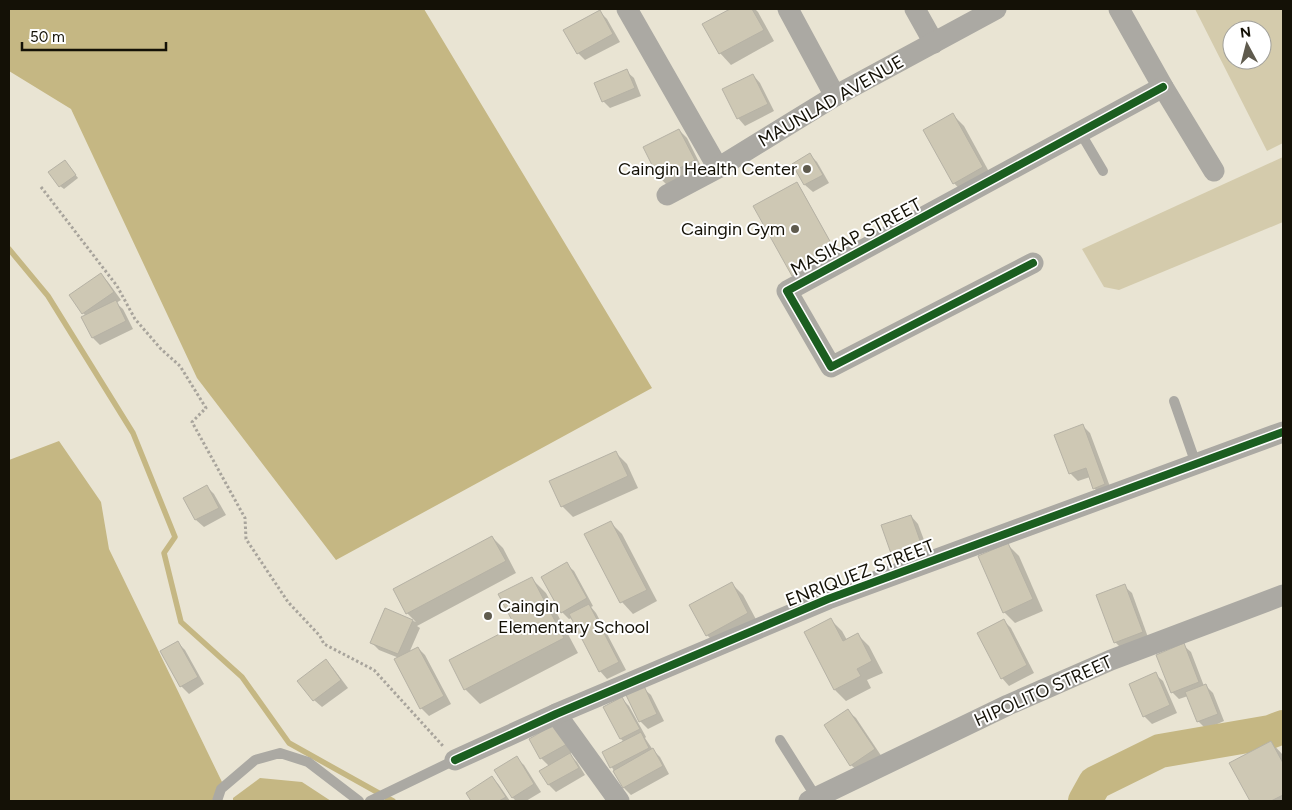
<svg xmlns="http://www.w3.org/2000/svg" width="1292" height="810" font-family="Figtree,sans-serif">
<style>
.green{fill:#d4cbac;fill-rule:evenodd}
.water{fill:#c5b783}
.shadow{fill:#0003}
.lines{fill:none;stroke-linecap:round;stroke-linejoin:round}
.stream{stroke:#c5b783;stroke-width:5.5}
.river{stroke:#c5b783;stroke-width:34}
.building{fill:#cec8b4;stroke:#b6b2a5}
.path{stroke:#a8a49c;stroke-width:3;stroke-dasharray:2.5 2.5;stroke-linecap:butt}
.service{stroke:#aba9a3;stroke-width:10}
.minor{stroke:#aba9a3;stroke-width:21}
.cycleway-casing{stroke:#fff;stroke-width:11}
.cycleway{stroke:#1b5e20;stroke-width:8}
.poi-dot{fill:#5f5b4e;stroke:#fff;stroke-width:2}
.labels{text-anchor:middle;stroke-width:4;stroke-linejoin:round;paint-order:stroke}
.street-label{font-size:18px;fill:#141106;stroke:#fff}
.poi-label{font-size:18px;fill:#141106;stroke:#fff;text-anchor:end}
</style>
<rect width="100%" height="100%" fill="#e9e4d3"/>
<g class="green">
<path d="M1195,9h88v134l-16,8zM1232,30h30v30h-30z"/>
<polygon points="1283,157 1283,222 1119,290 1104,287 1082,249"/>
</g>
<g class="water">
<polygon points="9,9 424,9 652,388 336,560 197,378 71,109 9,71"/>
<polygon points="59,441 101,502 109,549 222,782 212,801 9,801 9,460"/>
<polygon points="260,778 302,782 331,801 233,801 233,798"/>
</g>
<g class="shadow">
<polygon points="733,9 755,9 758,12 774,41 731,65 720,53 704,24"/>
<polygon points="600,12 607,19 620,42 585,60 578,53"/>
<polygon points="626,71 634,78 641,96 610,108 603,101"/>
<polygon points="753,75 760,83 774,111 745,126 738,118"/>
<polygon points="953,115 964,126 993,179 965,195 954,183"/>
<polygon points="679,130 687,138 702,168 667,185 660,178"/>
<polygon points="810,155 817,162 829,183 813,192 805,185 793,164"/>
<polygon points="68,165 78,178 64,189 60,186"/>
<polygon points="797,184 800,187 838,256 796,279 793,275"/>
<polygon points="101,275 108,282 121,300 116,303 123,309 133,329 100,345 93,338 86,316 83,313"/>
<polygon points="1083,426 1090,433 1112,492 1102,496 1094,488 1090,477 1078,481 1071,474 1056,436"/>
<polygon points="616,453 627,464 638,488 573,517 562,506"/>
<polygon points="207,487 214,494 226,515 204,527 196,520 185,498"/>
<polygon points="911,516 918,524 930,556 902,566 894,558"/>
<polygon points="610,522 622,534 657,601 633,614 622,602 586,535"/>
<polygon points="492,537 503,548 516,573 417,626 420,628 409,653 418,648 425,655 451,704 429,716 421,708 399,658 379,650 372,643 386,610 416,622 407,613 394,589"/>
<polygon points="1007,544 1019,556 1043,611 1015,623 1004,612"/>
<polygon points="566,564 574,571 593,606 591,607 596,613 626,670 607,679 600,671 572,618 569,619 562,612"/>
<polygon points="531,578 546,593 578,653 480,704 465,689 517,626"/>
<polygon points="732,584 743,595 759,625 718,646 707,635"/>
<polygon points="1124,586 1132,593 1149,640 1123,650 1115,642"/>
<polygon points="831,620 842,631 847,640 858,635 869,646 883,673 867,680 871,688 846,701 835,690 806,633"/>
<polygon points="1004,621 1011,628 1034,673 1009,686 1002,678"/>
<polygon points="177,642 185,650 204,684 189,694 181,686"/>
<polygon points="1183,645 1191,652 1204,686 1205,685 1213,693 1224,721 1206,729 1198,721 1188,696 1179,699 1172,692"/>
<polygon points="325,661 333,668 348,688 322,707 314,700"/>
<polygon points="1155,674 1163,681 1177,713 1152,724 1144,716 1130,684"/>
<polygon points="643,688 651,695 664,721 648,729 640,721 628,696"/>
<polygon points="621,698 629,706 646,737 645,738 653,750 660,757 669,774 631,795 624,788 603,752 624,742 621,739 604,707"/>
<polygon points="848,711 856,718 882,757 859,772 851,765"/>
<polygon points="555,725 573,752 569,754 577,762 585,775 556,792 549,785 541,771 549,766 541,758"/>
<polygon points="1271,742 1283,755 1283,801 1251,801 1231,764"/>
<polygon points="516,758 524,765 541,792 526,801 516,801 512,797"/>
<polygon points="492,777 499,785 510,801 473,801 467,793"/>
</g>
<g class="lines">
<polyline class="stream" points="9,249 48,296 133,433 175,537 164,553 181,622 242,677 289,743 393,801"/>
<polyline class="river" points="1085,801 1095,783 1160,751 1270,732 1283,727"/>
</g>
<g class="building">
<polygon points="730,9 752,9 764,30 719,54 702,24"/>
<polygon points="600,10 613,34 577,54 563,30"/>
<polygon points="627,69 635,88 602,102 594,83"/>
<polygon points="753,74 768,104 737,119 722,89"/>
<polygon points="953,113 983,167 953,184 923,130"/>
<polygon points="679,129 695,160 659,179 643,147"/>
<polygon points="810,153 823,175 804,185 792,164"/>
<polygon points="65,160 76,175 59,187 48,172"/>
<polygon points="797,182 836,252 792,276 753,206"/>
<polygon points="101,273 114,292 82,314 69,295"/>
<polygon points="116,300 126,321 92,338 81,317"/>
<polygon points="1083,424 1105,484 1093,489 1086,468 1069,474 1054,435"/>
<polygon points="616,451 628,476 561,507 549,481"/>
<polygon points="207,485 219,508 195,520 183,498"/>
<polygon points="911,515 923,549 893,559 881,525"/>
<polygon points="611,521 647,590 620,603 584,534"/>
<polygon points="492,536 506,561 406,614 393,589"/>
<polygon points="1008,543 1033,599 1003,613 978,556"/>
<polygon points="567,562 587,598 561,613 541,577"/>
<polygon points="532,577 564,638 464,690 449,660 515,626 498,594"/>
<polygon points="732,582 748,613 706,636 689,605"/>
<polygon points="1125,584 1143,632 1114,643 1096,595"/>
<polygon points="589,604 619,662 599,672 569,614"/>
<polygon points="385,608 413,620 398,654 370,643"/>
<polygon points="831,618 843,641 858,633 872,661 857,669 861,676 834,690 804,632"/>
<polygon points="1004,619 1027,665 1001,679 977,633"/>
<polygon points="178,641 198,677 180,687 160,651"/>
<polygon points="1184,643 1199,682 1171,693 1156,655"/>
<polygon points="418,647 444,696 420,709 394,659"/>
<polygon points="326,659 341,680 313,701 297,681"/>
<polygon points="1156,672 1170,705 1143,717 1129,684"/>
<polygon points="1206,684 1218,714 1197,722 1185,692"/>
<polygon points="644,686 657,714 639,722 626,695"/>
<polygon points="622,697 640,729 620,739 603,707"/>
<polygon points="848,709 875,749 850,766 824,725"/>
<polygon points="555,724 567,744 540,759 529,739"/>
<polygon points="641,732 649,748 610,768 602,752"/>
<polygon points="1271,741 1283,763 1283,795 1271,801 1250,801 1229,763"/>
<polygon points="653,748 663,766 623,788 613,771"/>
<polygon points="570,753 579,768 548,785 539,771"/>
<polygon points="517,756 534,784 512,798 494,770"/>
<polygon points="492,776 506,797 499,801 471,801 466,793"/>
</g>
<g class="lines">
<polyline class="path" points="41,187 117,286 135,319 161,349 180,366 206,408 192,422 245,518 246,539 288,602 320,636 324,644 374,670 443,746"/>
<g class="service">
<polyline points="1080,132 1103,171"/>
<polyline points="1174,401 1196,464"/>
<polyline points="780,740 816,797"/>
<polyline points="217,801 221,789 255,760 280,753 308,762 359,801"/>
<polyline points="370,801 455,760"/>
</g>
<g class="minor">
<polyline points="627,9 718,168"/>
<polyline points="788,9 835,96"/>
<polyline points="915,9 934,43"/>
<polyline points="1119,9 1163,87 1214,171"/>
<polyline points="667,195 718,168 835,96 996,9"/>
<polyline points="1033,263 831,367 787,291 1163,87"/>
<polyline points="556,714 619,801"/>
<polyline points="455,760 556,714 828,599 1283,432"/>
<polyline points="809,801 1008,705 1111,660 1283,595"/>
</g>
<defs>
<g id="cycleway">
<polyline points="1033,263 831,367 787,291 1163,87"/>
<polyline points="455,760 556,714 828,599 1283,432"/>
</g>
</defs>
<use href="#cycleway" class="cycleway-casing"/>
<use href="#cycleway" class="cycleway"/>
</g>
<g class="poi-dot">
<circle cx="807" cy="169" r="5"/>
<circle cx="795" cy="229" r="5"/>
<circle cx="488" cy="616" r="5"/>
</g>
<g class="labels">
<g class="street-label">
<text transform="translate(831 101) rotate(-30)" y="6">MAUNLAD AVENUE</text>
<text transform="translate(856 237) rotate(-28)" y="6">MASIKAP STREET</text>
<text transform="translate(860 573) rotate(-21)" y="6">ENRIQUEZ STREET</text>
<text transform="translate(1043 691) rotate(-24)" y="6">HIPOLITO STREET</text>
</g>
<g class="poi-label">
<text x="797" y="175">Caingin Health Center</text>
<text x="785" y="235">Caingin Gym</text>
<text x="498" y="612" text-anchor="start">Caingin<tspan x="498" dy="21">Elementary School</tspan></text>
</g>
</g>
<rect width="1292" height="810" fill="none" stroke="#141106" stroke-width="20"/>
<g transform="translate(1247 45) rotate(353)"><circle r="24" fill="#ffffff" stroke="#a1a09b"/>
<path d="M0-4L9 19L0 12L-9 19Z" fill="#5f5b4e"/>
<text y="-8" font-size="14" font-weight="bold" text-anchor="middle" fill="#141106">N</text>
</g>
<path d="M22 42v8h144v-8" fill="none" stroke="#141106" stroke-width="2.5"/>
<text x="30" y="42" font-size="15" fill="#141106" stroke="#ffffff" stroke-width="4" paint-order="stroke">50 m</text>
</svg>
